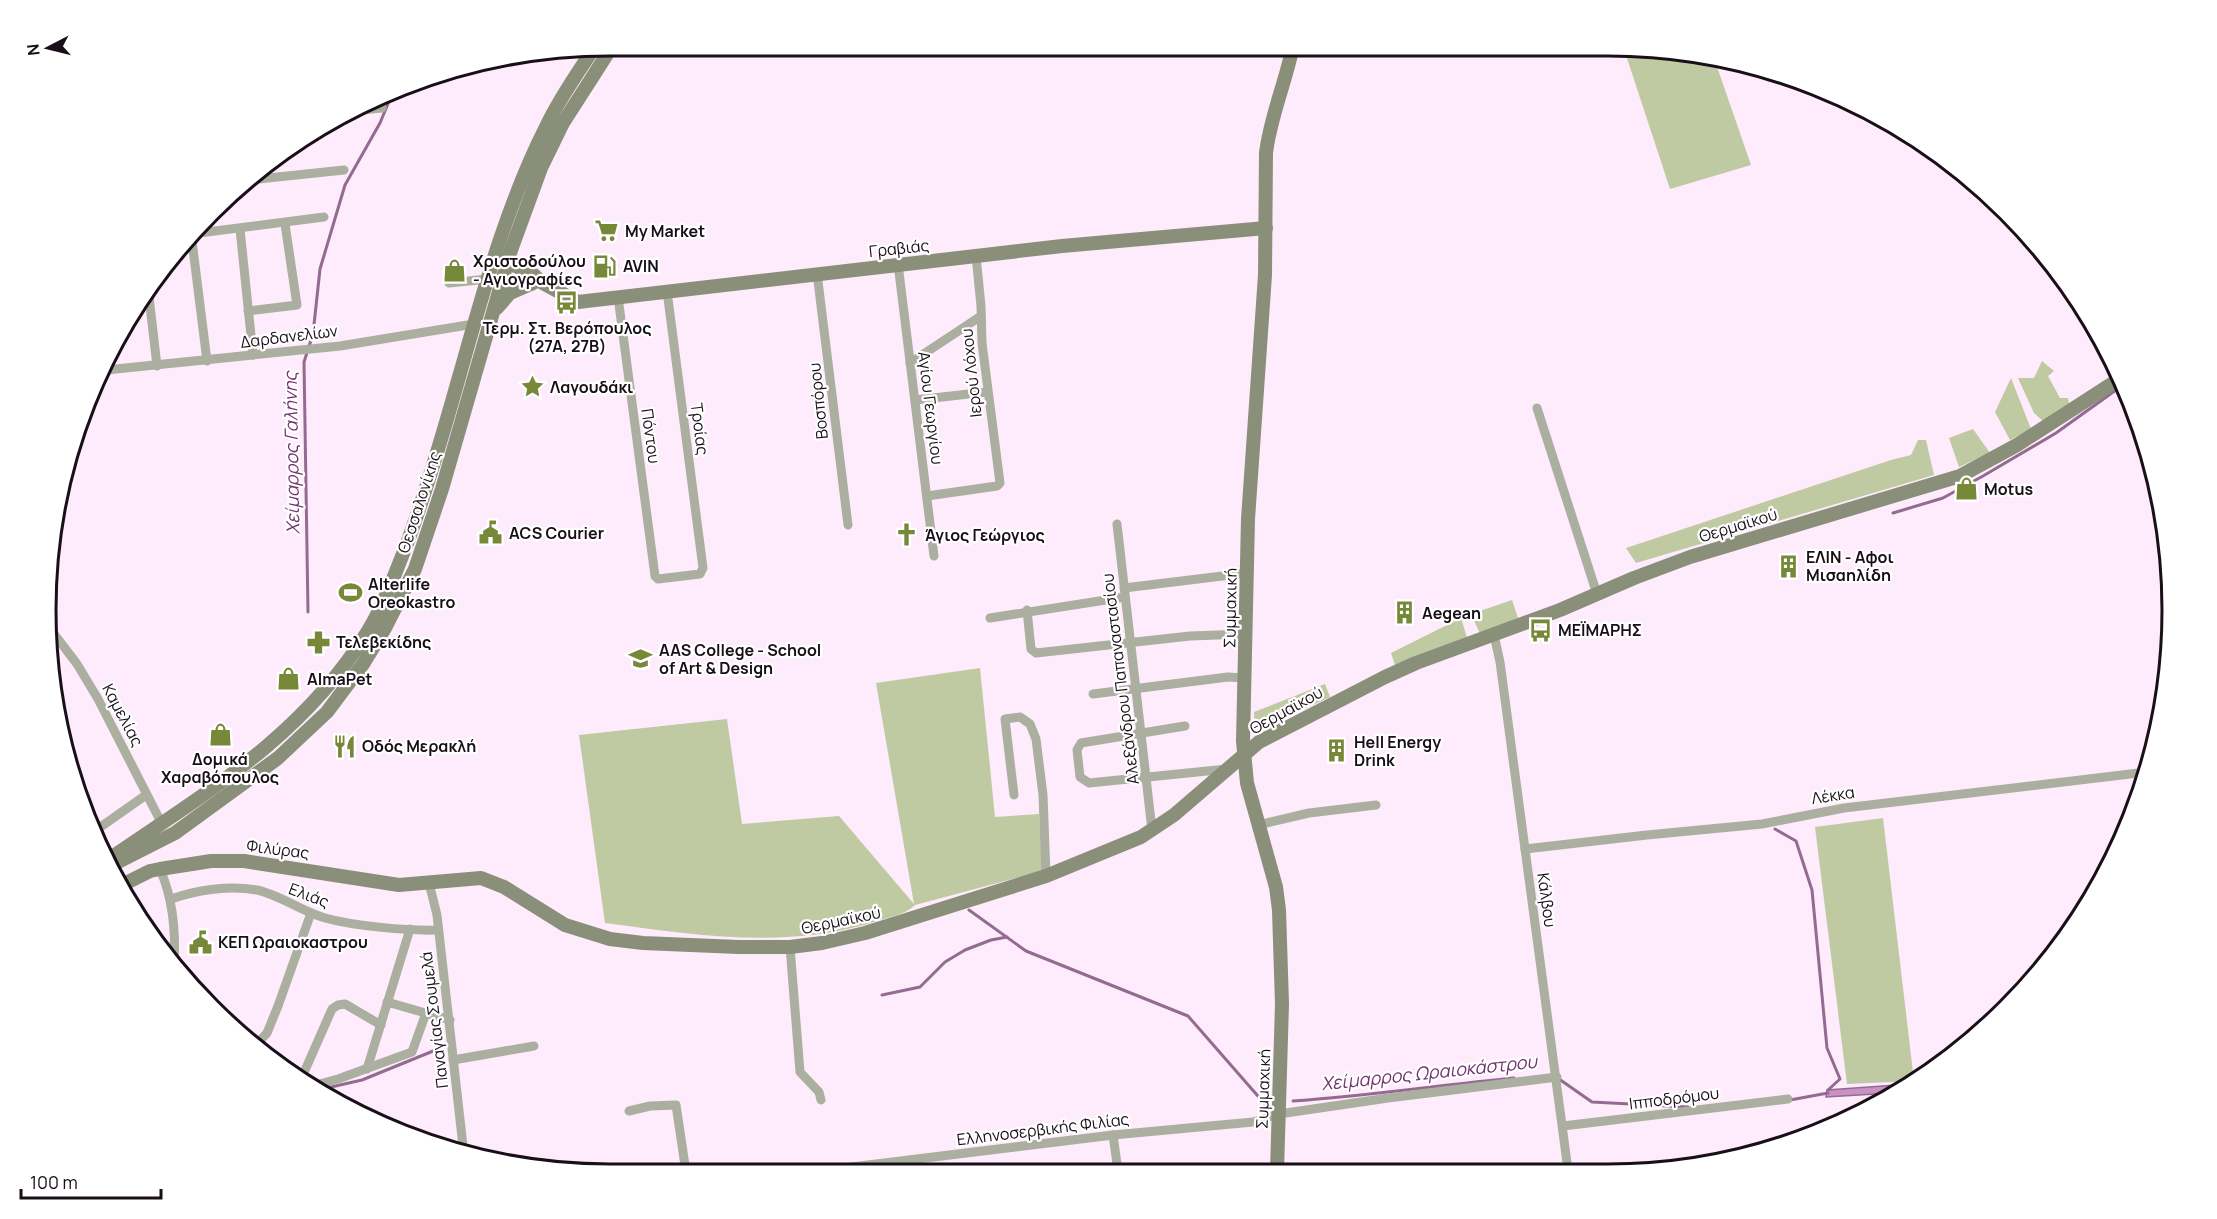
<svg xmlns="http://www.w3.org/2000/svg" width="2217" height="1219" font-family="Manrope,sans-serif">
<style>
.green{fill:#bfcaa2}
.water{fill:#c893c4;stroke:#946b90;stroke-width:1.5}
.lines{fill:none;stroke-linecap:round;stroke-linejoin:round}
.stream{stroke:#946b90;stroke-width:3}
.street{stroke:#abafa0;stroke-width:9}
.secondary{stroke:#898f78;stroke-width:14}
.labels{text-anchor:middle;stroke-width:4.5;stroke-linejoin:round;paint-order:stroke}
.poi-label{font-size:16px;font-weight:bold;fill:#190f18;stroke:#fff;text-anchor:start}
.street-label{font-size:16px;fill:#190f18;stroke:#fff}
.water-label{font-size:18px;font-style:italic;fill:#71326f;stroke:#fff}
.rim{fill:none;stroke:#190f18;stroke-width:3}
</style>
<rect width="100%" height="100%" fill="#feebfc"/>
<g class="green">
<polygon points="1623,46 1644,46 1714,58 1751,165 1670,189"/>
<polygon points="2042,361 2054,371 2048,376 2060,398 2068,398 2069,404 2045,423 2034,413 2018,378 2034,378"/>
<polygon points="2011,378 2031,429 2010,440 1995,412"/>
<polygon points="1973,429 1990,453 1959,467 1949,438"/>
<polygon points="1918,440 1926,440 1934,475 1636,563 1626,548 1891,460 1911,455"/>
<polygon points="1512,600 1519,621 1482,638 1471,614"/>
<polygon points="1461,618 1468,641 1397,671 1391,653"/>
<path d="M980,668l15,149 44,-3 3,57 -127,34c-11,10 -25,12 -38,16 -89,29 -181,14 -272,2l-26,-188 148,-16 15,105 97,-8 75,88 -38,-221z"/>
<polygon points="1325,684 1330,697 1255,732 1254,712"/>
<polygon points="1883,818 1914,1081 1847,1084 1815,827"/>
</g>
<polygon class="water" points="1911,1084 1892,1093 1826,1097 1827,1090"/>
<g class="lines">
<g class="stream">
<polyline points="1893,513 1943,498 1983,476 2056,433 2123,385"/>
<polyline points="308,612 304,362 313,334 320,269 345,185 380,123 392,94"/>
<polyline points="1775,829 1796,841 1812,890 1827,1048 1840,1079 1828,1090"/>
<polyline points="969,910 1026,951 1188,1016 1264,1103"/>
<polyline points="882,995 920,987 945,962 965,950 991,940 1007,937"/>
<polyline points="1559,1079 1592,1102 1688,1107"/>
<polyline points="318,1090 362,1080 443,1047"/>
<polyline points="1790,1100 1828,1093"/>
<path d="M1293,1101c74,-5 147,-16 221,-23"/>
</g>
<g class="street">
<polyline points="362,110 382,108"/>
<polyline points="249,180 344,170"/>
<polyline points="240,229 253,355"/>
<polyline points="199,233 324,217"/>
<polyline points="192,241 207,361"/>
<polyline points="898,264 934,556"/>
<polyline points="817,273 848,525"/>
<polyline points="449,283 488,279"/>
<polyline points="148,288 157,366"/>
<polyline points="618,297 655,576 658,579 700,574 703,568 667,291"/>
<polyline points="248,311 297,305 285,224"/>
<polyline points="910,363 981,316"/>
<polyline points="106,370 340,346 474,324"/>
<polyline points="915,400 987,392"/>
<polyline points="1537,408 1597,594"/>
<polyline points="927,496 997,486 1000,483 982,343 981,306 976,256"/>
<polyline points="1117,524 1152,830"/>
<polyline points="1124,588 1247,573"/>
<polyline points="1027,610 1031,649 1036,653 1190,636 1246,634"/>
<polyline points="990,618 1125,597"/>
<polyline points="48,626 77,664 98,699 162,824"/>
<polyline points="1494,635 1500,662 1568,1170"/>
<polyline points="1093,694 1228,677 1245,678"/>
<polyline points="1185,726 1081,743 1077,750 1080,777 1089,783 1227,769"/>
<polyline points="1014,795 1005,719 1020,717 1030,724 1036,739 1043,795 1046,876"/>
<polyline points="1258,825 1309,813 1376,805"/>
<polyline points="92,833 146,795"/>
<polyline points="1525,849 1647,835 1762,824 1844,808 2147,772"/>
<path d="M160,869c13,30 16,61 14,94"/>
<polyline points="429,883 437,915 464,1155"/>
<path d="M171,899c26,-9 58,-14 86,-9 23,5 44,21 68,28 29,8 83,13 113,12"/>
<polyline points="790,947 800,1072 819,1092 821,1100"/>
<polyline points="387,1002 450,1020"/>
<polyline points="259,1042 267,1033 278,1006 311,913"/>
<polyline points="453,1060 534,1046"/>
<polyline points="367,1069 410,929"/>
<polyline points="302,1077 332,1009 338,1005 345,1004 381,1025"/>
<polyline points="312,1086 338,1079 412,1052 426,1013"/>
<polyline points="629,1111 650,1106 676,1105 686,1172"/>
<polyline points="1563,1126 1788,1099"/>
<polyline points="1113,1135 1118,1171"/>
<polyline points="811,1172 1113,1135 1253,1122 1279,1114 1388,1098 1557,1077"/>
</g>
<g class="secondary">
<polyline points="499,259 525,270 534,275 541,282 578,302 1062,246 1266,228"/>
<polyline points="497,308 510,293 533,283"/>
<path d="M109,859c98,-67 194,-123 259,-228 16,-27 27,-57 38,-85 21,-56 37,-112 53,-169 24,-84 47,-171 87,-250 13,-28 31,-53 48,-79"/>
<polyline points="112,865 175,833 278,758 327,712 363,664 385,628 415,569 442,489 511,250 541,168 563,123 613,45"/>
<polyline points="124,884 150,871 160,869 211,861 244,861 399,885 481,878 504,887 565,925 610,939 643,943 738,947 790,947 822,943 865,933 1046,876 1141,837 1174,815 1259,742 1385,677 1416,663 1560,610 1634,578 1690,557 1960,476 2017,445 2121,378"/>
<path d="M1277,1171l5,-167 -3,-94 -3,-23 -29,-104 -4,-42 5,-222 17,-244 1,-122c4,-35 20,-72 27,-107"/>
</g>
</g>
<defs>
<symbol id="supermarket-bare" viewBox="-9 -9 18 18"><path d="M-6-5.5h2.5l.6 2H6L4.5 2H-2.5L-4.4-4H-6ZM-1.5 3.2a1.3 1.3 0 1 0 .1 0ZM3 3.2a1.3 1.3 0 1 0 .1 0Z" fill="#778938" stroke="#fff" stroke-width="2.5" paint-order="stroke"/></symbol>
<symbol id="fuel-bare" viewBox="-9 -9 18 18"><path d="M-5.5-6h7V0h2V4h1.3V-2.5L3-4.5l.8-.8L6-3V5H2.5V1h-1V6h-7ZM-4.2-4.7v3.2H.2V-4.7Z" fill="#778938" stroke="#fff" stroke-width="2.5" paint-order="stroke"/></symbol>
<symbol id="shop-bare" viewBox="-9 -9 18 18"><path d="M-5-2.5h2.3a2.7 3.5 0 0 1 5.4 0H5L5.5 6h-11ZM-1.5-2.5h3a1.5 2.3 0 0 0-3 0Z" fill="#778938" stroke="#fff" stroke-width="2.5" paint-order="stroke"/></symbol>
<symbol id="bus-bare" viewBox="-9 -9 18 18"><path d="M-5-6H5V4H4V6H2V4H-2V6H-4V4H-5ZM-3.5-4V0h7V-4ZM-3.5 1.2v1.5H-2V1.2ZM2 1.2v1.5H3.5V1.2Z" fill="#778938" stroke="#fff" stroke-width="2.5" paint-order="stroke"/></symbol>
<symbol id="sight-bare" viewBox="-9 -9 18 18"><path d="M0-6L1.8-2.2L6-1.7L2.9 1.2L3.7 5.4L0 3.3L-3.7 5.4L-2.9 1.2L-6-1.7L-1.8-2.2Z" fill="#778938" stroke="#fff" stroke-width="2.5" paint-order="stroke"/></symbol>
<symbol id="civic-bare" viewBox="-9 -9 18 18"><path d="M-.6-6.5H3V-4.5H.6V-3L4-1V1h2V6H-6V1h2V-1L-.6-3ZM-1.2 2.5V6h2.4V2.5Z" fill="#778938" stroke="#fff" stroke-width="2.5" paint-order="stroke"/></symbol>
<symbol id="church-bare" viewBox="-9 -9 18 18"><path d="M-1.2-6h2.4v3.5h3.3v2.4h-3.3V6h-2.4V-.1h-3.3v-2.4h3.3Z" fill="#778938" stroke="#fff" stroke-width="2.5" paint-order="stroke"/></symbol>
<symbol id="building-bare" viewBox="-9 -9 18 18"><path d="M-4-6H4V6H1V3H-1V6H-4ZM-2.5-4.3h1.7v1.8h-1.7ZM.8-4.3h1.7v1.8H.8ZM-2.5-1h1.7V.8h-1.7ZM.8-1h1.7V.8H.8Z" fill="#778938" stroke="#fff" stroke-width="2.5" paint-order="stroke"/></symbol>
<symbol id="stadium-bare" viewBox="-9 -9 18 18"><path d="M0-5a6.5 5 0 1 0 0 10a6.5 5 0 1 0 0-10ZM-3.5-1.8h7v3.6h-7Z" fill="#778938" stroke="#fff" stroke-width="2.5" paint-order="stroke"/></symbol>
<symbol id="pharmacy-bare" viewBox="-9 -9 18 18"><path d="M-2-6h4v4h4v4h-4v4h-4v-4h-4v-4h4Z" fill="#778938" stroke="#fff" stroke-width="2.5" paint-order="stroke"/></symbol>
<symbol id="university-bare" viewBox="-9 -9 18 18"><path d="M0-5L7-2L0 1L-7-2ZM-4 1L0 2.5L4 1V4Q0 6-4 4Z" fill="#778938" stroke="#fff" stroke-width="2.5" paint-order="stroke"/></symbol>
<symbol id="restaurant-bare" viewBox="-9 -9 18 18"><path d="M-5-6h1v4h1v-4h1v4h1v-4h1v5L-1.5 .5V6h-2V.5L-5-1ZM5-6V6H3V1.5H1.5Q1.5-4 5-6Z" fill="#778938" stroke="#fff" stroke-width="2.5" paint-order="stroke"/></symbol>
</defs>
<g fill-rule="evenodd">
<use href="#supermarket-bare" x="590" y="214" width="33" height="33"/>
<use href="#fuel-bare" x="588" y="250" width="33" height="33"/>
<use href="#shop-bare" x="438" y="254" width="33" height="33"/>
<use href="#bus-bare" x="550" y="286" width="33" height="33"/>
<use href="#sight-bare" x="516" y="370" width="33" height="33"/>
<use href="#shop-bare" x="1950" y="472" width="33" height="33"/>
<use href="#civic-bare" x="474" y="516" width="33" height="33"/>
<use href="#church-bare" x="890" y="518" width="33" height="33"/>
<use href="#building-bare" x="1772" y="550" width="33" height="33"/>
<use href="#stadium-bare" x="334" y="576" width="33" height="33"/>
<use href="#building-bare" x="1388" y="596" width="33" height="33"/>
<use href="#bus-bare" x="1524" y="614" width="33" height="33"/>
<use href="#pharmacy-bare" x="302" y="626" width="33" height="33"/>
<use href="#university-bare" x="624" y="642" width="33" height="33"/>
<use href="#shop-bare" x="272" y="662" width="33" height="33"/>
<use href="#shop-bare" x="204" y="718" width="33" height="33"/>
<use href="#restaurant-bare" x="328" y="730" width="33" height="33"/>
<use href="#building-bare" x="1320" y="734" width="33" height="33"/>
<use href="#civic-bare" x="184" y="926" width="33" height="33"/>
</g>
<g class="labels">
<g class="poi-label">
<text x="625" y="237">My Market</text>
<text x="473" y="267">Χριστοδούλου<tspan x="473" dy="18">- Αγιογραφίες</tspan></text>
<text x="623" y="272">AVIN</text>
<text x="567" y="334" text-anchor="middle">Τερμ. Στ. Βερόπουλος<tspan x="567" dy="18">(27Α, 27Β)</tspan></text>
<text x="550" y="393">Λαγουδάκι</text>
<text x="1984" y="495">Motus</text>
<text x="509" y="539">ACS Courier</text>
<text x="925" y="541">Άγιος Γεώργιος</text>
<text x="1806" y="563">ΕΛΙΝ - Αφοι<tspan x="1806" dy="18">Μισαηλίδη</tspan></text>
<text x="368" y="590">Alterlife<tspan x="368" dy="18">Oreokastro</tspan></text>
<text x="1422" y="619">Aegean</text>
<text x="1558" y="636">ΜΕΪΜΑΡΗΣ</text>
<text x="336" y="648">Τελεβεκίδης</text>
<text x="659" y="656">AAS College - School<tspan x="659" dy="18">of Art &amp; Design</tspan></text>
<text x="307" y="685">AlmaPet</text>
<text x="1354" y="748">Hell Energy<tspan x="1354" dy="18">Drink</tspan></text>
<text x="362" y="752">Οδός Μερακλή</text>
<text x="220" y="765" text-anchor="middle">Δομικά<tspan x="220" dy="18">Χαραβόπουλος</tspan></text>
<text x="218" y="948">ΚΕΠ Ωραιοκαστρου</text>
</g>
<g class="street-label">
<text transform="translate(899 248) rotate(-6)" y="6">Γραβιάς</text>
<text transform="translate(289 336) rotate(-7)" y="6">Δαρδανελίων</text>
<text transform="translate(971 373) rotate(-96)" y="6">Ιερού Λόχου</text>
<text transform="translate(818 401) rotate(-96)" y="6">Βοσπόρου</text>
<text transform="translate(931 408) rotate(83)" y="6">Αγίου Γεωργίου</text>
<text transform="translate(700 429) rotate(83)" y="6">Τροίας</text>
<text transform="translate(651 436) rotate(82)" y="6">Πόντου</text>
<text transform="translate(419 502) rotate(-72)" y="6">Θεσσαλονίκης</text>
<text transform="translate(1738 525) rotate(-17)" y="6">Θερμαϊκού</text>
<text transform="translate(1230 608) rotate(-89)" y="6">Συμμαχική</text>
<text transform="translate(1120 679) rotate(-97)" y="6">Αλεξάνδρου Παπαναστασίου</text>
<text transform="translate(1286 710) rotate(-29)" y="6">Θερμαϊκού</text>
<text transform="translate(123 715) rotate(62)" y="6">Καμελίας</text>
<text transform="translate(1833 795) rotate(-9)" y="6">Λέκκα</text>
<text transform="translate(278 849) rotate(7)" y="6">Φιλύρας</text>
<text transform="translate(309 895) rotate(21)" y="6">Ελιάς</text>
<text transform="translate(1547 900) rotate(82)" y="6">Κάλβου</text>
<text transform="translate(841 920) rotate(-12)" y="6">Θερμαϊκού</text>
<text transform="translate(434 1020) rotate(-97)" y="6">Παναγίας Σουμελά</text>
<text transform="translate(1263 1089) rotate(-88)" y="6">Συμμαχική</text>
<text transform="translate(1674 1098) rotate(-7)" y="6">Ιπποδρόμου</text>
<text transform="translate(1043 1129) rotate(-7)" y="6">Ελληνοσερβικής Φιλίας</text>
</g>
<g class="water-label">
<text transform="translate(292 453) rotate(-91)" y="6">Χείμαρρος Γαλήνης</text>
<text transform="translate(1429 1073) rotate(-6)" y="6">Χείμαρρος Ωραιοκάστρου</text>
</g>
</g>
<path d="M0 0H2217V1219H0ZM610 56H1608A554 554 0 0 1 2162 610V610A554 554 0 0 1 1608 1164H610A554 554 0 0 1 56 610V610A554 554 0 0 1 610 56Z" fill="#fff" fill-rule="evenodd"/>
<path class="rim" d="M610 56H1608A554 554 0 0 1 2162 610V610A554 554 0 0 1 1608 1164H610A554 554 0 0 1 56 610V610A554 554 0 0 1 610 56Z"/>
<g transform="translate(48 48) rotate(263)" stroke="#ffffff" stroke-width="4.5" paint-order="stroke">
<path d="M0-4.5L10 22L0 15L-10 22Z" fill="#190f18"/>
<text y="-9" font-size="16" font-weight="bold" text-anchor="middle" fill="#190f18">N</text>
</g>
<path d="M21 1189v9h140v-9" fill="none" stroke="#190f18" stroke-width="3"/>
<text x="30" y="1189" font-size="18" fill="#190f18" stroke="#ffffff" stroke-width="4.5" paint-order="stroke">100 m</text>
</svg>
